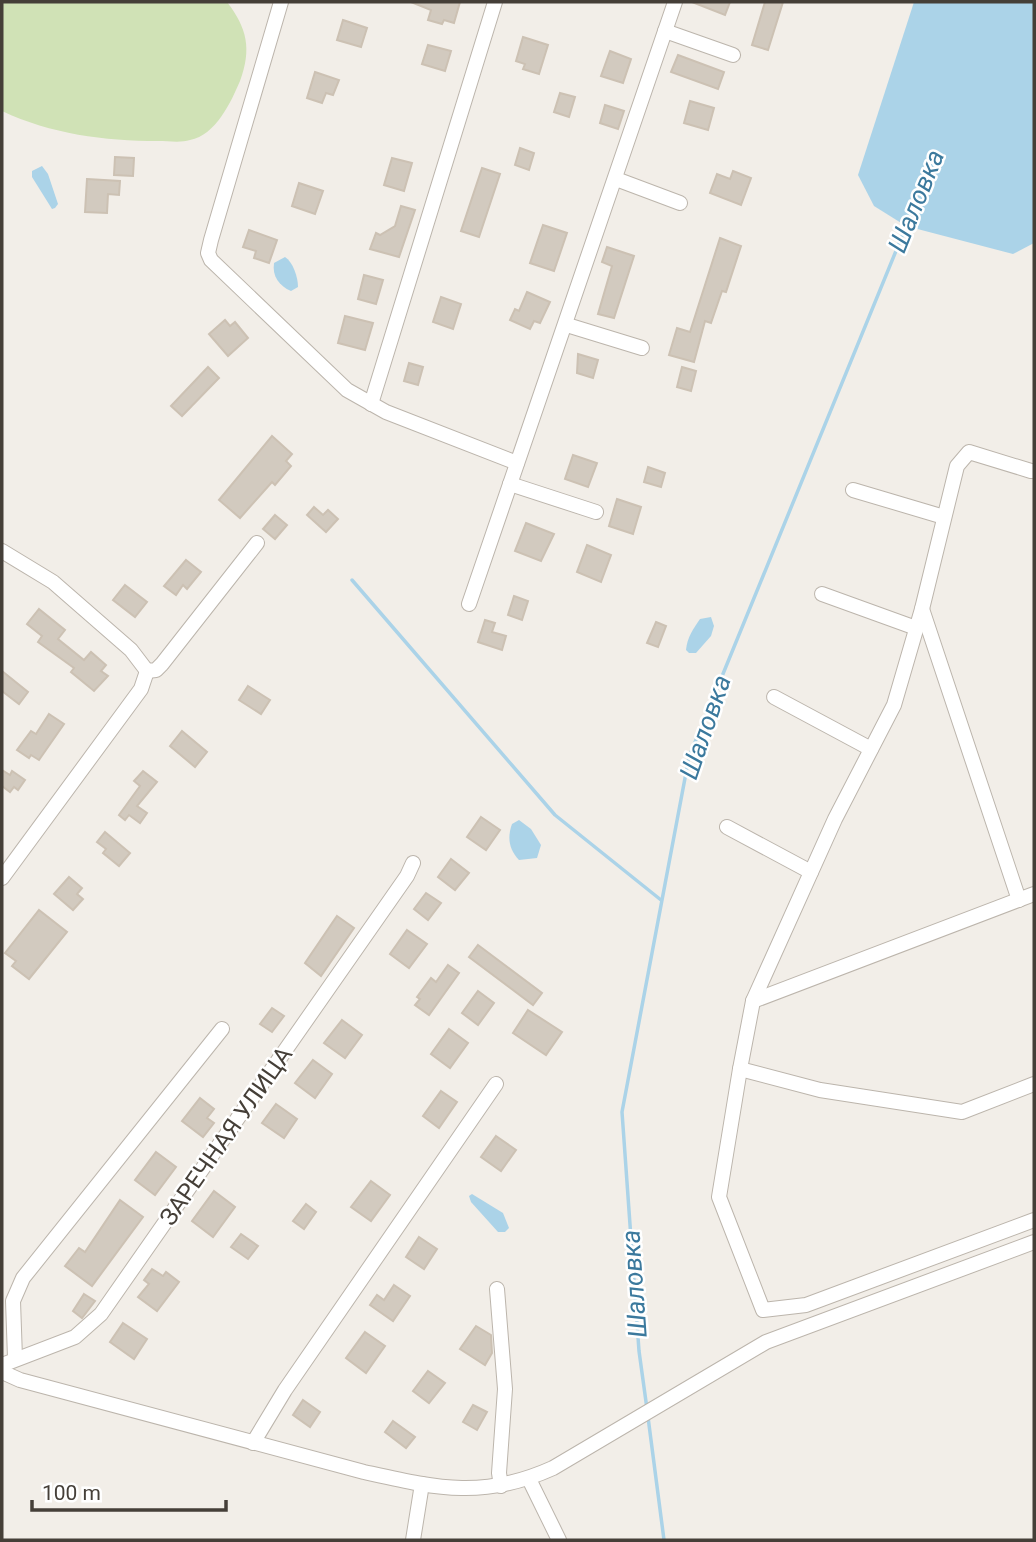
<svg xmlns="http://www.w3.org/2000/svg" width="1036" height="1542" font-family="Roboto,sans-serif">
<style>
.green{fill:#d0e2b6}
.water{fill:#abd3e8}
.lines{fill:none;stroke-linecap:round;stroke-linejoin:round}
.stream{stroke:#abd3e8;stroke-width:3.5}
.building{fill:#d2cabf;stroke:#ccc1b3;stroke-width:2}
.minor-casing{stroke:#bcb5ac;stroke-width:16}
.minor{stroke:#fff;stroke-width:14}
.labels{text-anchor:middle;stroke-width:5;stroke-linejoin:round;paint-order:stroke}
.street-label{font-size:24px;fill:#453f38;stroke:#fff}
.water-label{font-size:26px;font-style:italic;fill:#3b799d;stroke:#fff}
</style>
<rect width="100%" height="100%" fill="#f2eee8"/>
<path class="green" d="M2,2h225c20,26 25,47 13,79 -9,21 -24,54 -50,59 -9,3 -22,1 -32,1 -54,0 -107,-7 -156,-30z"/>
<g class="water">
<polygon points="914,2 1034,2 1034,243 1013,254 906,226 874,206 858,175"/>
<polygon points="42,166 48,174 58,204 55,208 52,209 32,177 32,171"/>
<path d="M285,257c8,5 13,20 13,30l-7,4c-12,-5 -19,-15 -17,-28z"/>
<path d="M711,617l3,9 -3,10 -15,17h-7l-3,-3c1,-12 7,-21 14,-31z"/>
<path d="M519,820l12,9 10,16 -4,13 -18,2c-10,-11 -12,-22 -7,-36z"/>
<polygon points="472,1194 503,1213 509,1228 505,1232 498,1232 471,1202 469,1196"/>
</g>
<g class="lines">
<g class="stream">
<polyline points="352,580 555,815 661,900"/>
<polyline points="647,1409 639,1351 622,1112 689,757 907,224"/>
<polyline points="648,1417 664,1540"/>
</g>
</g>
<g class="building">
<polygon points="411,2 460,2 454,23 444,20 442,24 428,20 431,10"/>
<polygon points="692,2 730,2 725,15"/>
<polygon points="765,2 783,2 768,50 752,45"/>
<polygon points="343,20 367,28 361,47 337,40"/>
<polygon points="523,37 548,45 539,74 523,69 525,64 516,61"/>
<polygon points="428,45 451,51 445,71 422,64"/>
<polygon points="610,51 631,59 623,83 601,76"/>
<polygon points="678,55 724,72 718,89 671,72"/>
<polygon points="315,72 339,80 333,95 326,93 322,103 307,98"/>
<polygon points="560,93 575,97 569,117 554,112"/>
<polygon points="690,101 714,108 708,130 684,123"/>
<polygon points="605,105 624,111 618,129 600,123"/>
<polygon points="520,148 534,153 529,170 515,165"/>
<polygon points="115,157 134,158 133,176 114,175"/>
<polygon points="392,158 412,163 404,191 384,185"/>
<polygon points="482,168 500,174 479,237 461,231"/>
<polygon points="733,171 751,178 741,205 710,193 717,174 730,179"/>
<polygon points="87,179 120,181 119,195 108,194 107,213 85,212"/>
<polygon points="299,183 323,191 315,214 292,206"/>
<polygon points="401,206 415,210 399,257 370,249 376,233 380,235 395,226"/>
<polygon points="543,225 567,233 554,271 530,263"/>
<polygon points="249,230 277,240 269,263 254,258 256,251 243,247"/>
<polygon points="720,238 741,246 726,292 722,291 711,323 705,321 694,362 669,355 677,328 690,332"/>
<polygon points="607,247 634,256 614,318 598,314 612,266 602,262"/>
<polygon points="364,275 383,280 376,304 358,299"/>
<polygon points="527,292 550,302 540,323 534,321 530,329 510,320 515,309 519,311"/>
<polygon points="441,297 461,304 453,329 433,322"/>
<polygon points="345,316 373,323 365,350 338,343"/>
<polygon points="225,320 230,326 235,322 248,338 228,356 209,334"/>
<polygon points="578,354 598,360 593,378 577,373"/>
<polygon points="409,363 423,367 418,385 404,381"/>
<polygon points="208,367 219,378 182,416 171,406"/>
<polygon points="682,367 696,371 691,391 677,387"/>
<polygon points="272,436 292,454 286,461 291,466 275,485 272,482 240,518 219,500"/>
<polygon points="573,455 597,463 588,487 565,479"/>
<polygon points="648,467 665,473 661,487 644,482"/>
<polygon points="617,499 641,507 633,534 609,526"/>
<polygon points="314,507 323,515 328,510 338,519 326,532 307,515"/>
<polygon points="275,515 287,525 275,539 263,529"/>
<polygon points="526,523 554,534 541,561 515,551"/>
<polygon points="587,545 611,555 601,582 577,572"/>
<polygon points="186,560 201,572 187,589 183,585 176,595 164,586"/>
<polygon points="125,585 147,602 135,617 113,600"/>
<polygon points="514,596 528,601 522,620 508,615"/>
<polygon points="39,609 65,630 58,639 84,660 91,652 106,665 101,671 108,676 94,691 71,672 74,668 38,642 42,636 27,624"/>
<polygon points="485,620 495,623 492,632 506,636 502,650 478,642"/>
<polygon points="656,622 666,626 658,647 647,643"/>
<polygon points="2,671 28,692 19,704 2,691"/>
<polygon points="248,686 270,700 261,714 239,700"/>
<polygon points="49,714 64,724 39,760 31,755 29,758 17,750 31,731 36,734"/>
<polygon points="182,731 207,752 195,767 170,746"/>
<polygon points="2,770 10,775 12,771 25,780 18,790 14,787 10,792 2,786"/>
<polygon points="143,771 157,782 137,806 147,813 140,823 129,815 125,820 119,815 140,786 134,781"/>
<polygon points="481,817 500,830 486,850 467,837"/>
<polygon points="105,832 130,853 119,866 103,853 106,849 97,842"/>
<polygon points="451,859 469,873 455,890 438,877"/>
<polygon points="69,877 82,888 77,894 83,899 73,910 54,894"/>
<polygon points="426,893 441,903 428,920 414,909"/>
<polygon points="39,910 67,932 29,979 12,966 16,961 5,953"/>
<polygon points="337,916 354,928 321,976 305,963"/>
<polygon points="407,930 427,944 409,968 390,954"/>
<polygon points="478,945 542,993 533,1005 469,957"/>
<polygon points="448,965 459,973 429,1015 415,1005 420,999 417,997 431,978 436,982"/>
<polygon points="478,991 494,1003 478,1025 462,1013"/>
<polygon points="272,1008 284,1016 272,1032 260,1024"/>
<polygon points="528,1010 562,1032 546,1055 513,1033"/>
<polygon points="342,1020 362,1035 345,1058 324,1043"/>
<polygon points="449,1029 468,1043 450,1068 431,1054"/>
<polygon points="313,1060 332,1074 315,1098 295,1083"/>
<polygon points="441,1091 457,1102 439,1128 423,1116"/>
<polygon points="200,1098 214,1109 207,1118 214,1123 203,1137 182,1121"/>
<polygon points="276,1104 297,1119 284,1138 262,1123"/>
<polygon points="496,1136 516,1150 501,1171 481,1157"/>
<polygon points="156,1152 176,1167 155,1195 135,1180"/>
<polygon points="371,1181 390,1195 371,1221 351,1207"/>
<polygon points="214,1191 235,1207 213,1237 192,1221"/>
<polygon points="120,1200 143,1217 92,1286 65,1266 79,1248 85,1252"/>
<polygon points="306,1204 316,1212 304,1229 293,1221"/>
<polygon points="241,1234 258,1246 248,1259 231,1247"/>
<polygon points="419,1237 437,1249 424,1269 406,1257"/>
<polygon points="152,1269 163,1276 166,1272 179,1282 157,1311 138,1297 149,1284 144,1280"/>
<polygon points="394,1285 410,1296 393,1321 370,1305 377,1295 384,1300"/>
<polygon points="84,1294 95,1301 82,1318 73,1311"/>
<polygon points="123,1323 147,1339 134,1359 110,1342"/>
<polygon points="476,1326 491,1335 492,1353 485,1365 460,1349"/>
<polygon points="365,1332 385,1346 366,1373 346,1358"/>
<polygon points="428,1371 445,1383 429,1403 413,1391"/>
<polygon points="303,1400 320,1412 310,1427 293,1415"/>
<polygon points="473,1405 487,1412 477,1430 463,1422"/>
<polygon points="393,1421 415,1437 406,1448 385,1432"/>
</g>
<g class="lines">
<defs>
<g id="minor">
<polyline points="281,2 211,240 208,253 211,260 347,390 386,412 517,463"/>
<polyline points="665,31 733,55"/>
<polyline points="616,179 680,203"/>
<polyline points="567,325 642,348"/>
<polyline points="371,404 495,2"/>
<polyline points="510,484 596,512"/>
<polyline points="853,490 944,517"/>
<polyline points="2,551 53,582 131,650 147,671"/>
<polyline points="822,594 916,628"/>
<polyline points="469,604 675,2"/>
<polyline points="922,609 1019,900"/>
<polyline points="147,671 156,670 162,664 257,543"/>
<polyline points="774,697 871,749"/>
<polyline points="727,827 811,872"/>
<polyline points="2,878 141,689 147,671"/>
<polyline points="1034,894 753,1001 740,1069 820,1090 962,1112 1034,1084"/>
<polyline points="753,1001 835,819 894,705 922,609 957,466 969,452 1031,471"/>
<polyline points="740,1069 719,1197 763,1310 806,1305 1034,1220"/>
<polyline points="497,1289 505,1389 499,1473 501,1486"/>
<polyline points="15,1358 13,1301 23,1278 222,1029"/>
<polyline points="2,1365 75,1337 101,1314 407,876 413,863"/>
<path d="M2,1372l18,8 344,92c72,16 118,28 189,-4l213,-126 268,-100"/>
<polyline points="253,1443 285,1390 496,1084"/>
<polyline points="529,1479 559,1540"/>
<polyline points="413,1540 422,1484"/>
</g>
</defs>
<use href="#minor" class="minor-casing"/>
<use href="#minor" class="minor"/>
</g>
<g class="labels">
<g class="street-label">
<text transform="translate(226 1136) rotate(-55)" y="8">ЗАРЕЧНАЯ УЛИЦА</text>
</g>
<g class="water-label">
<text transform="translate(916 201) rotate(-68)" y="9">Шаловка</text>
<text transform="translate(705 727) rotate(-71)" y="9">Шаловка</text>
<text transform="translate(634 1284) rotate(-94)" y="9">Шаловка</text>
</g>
</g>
<rect width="1036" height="1542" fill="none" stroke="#453f38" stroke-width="7"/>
<path d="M32 1500v10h194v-10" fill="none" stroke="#453f38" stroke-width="3.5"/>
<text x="42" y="1500" font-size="21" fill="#453f38" stroke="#ffffff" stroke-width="5" paint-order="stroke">100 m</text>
</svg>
